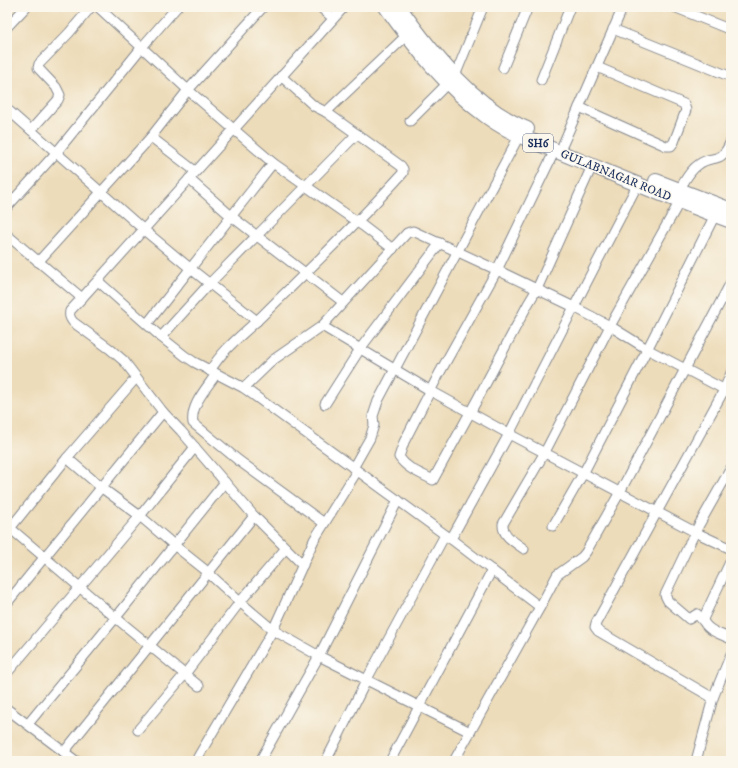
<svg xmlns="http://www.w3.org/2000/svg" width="738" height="768" font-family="'IM FELL DW Pica',serif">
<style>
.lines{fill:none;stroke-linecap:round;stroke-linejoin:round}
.street-casing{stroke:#84868c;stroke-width:11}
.primary-casing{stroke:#84868c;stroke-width:16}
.street{stroke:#fff;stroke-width:9}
.primary{stroke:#fff;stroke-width:14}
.labels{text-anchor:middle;stroke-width:3;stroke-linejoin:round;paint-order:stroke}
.shield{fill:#fbf7ec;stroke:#5e6b89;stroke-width:1}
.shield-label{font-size:11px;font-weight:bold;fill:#1b2f5e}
.street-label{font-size:12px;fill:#1b2f5e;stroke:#fbf7ec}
</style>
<rect width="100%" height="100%" fill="#fbf7ec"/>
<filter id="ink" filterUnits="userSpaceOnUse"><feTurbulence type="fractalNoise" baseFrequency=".025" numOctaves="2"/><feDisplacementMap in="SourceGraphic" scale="8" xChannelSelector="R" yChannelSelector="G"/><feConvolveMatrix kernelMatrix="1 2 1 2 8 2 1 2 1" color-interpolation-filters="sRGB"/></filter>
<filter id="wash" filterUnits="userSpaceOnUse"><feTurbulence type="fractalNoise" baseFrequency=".012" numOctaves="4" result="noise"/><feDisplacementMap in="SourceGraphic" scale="16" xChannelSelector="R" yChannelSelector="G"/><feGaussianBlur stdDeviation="0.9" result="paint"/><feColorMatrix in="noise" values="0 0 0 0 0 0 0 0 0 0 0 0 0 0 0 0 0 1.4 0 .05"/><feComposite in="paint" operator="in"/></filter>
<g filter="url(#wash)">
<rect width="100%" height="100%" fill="#eddcb9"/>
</g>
<g filter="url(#ink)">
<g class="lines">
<defs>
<g id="street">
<polyline points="98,7 188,90 273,163 363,226 393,249"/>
<polyline points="320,7 333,18"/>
<polyline points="674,7 731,30"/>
<polyline points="7,27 26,7"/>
<polyline points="613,29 729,76"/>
<polyline points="503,68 528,7"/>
<polyline points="281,76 314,106 326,112"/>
<polyline points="541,80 570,7"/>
<polyline points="579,107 666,146 671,146 674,142 686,110 684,104 597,67"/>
<polyline points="7,109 144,230 191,269 257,321"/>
<polyline points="410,121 455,76 483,7"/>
<polyline points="31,130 58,100 60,95 56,87 38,68 39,64 69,33 91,7"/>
<polyline points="151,137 195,171"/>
<polyline points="563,144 623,7"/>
<path d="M555,150l-58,120 -58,104 -35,68 -5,15c8,12 21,16 34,23l44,-80 51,-96 9,-15 55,-123"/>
<polyline points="189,179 231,216 343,302"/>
<path d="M638,184c-44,83 -86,166 -129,250l-78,-43 -109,-65 85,-93 6,-2 84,39 77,37 36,19 37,23 84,44"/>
<path d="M679,190c6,-9 10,-19 19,-25 15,-12 22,2 33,-24"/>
<polyline points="7,207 56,153 142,47 177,7"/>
<polyline points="7,235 82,298"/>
<polyline points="38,262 151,137 188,90 263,7"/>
<polyline points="98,281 161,337 185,356 194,362 244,388 451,539"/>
<polyline points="147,324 273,163"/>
<polyline points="161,337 210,283 357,134"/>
<path d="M210,371c14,-24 35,-38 54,-57 47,-47 95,-92 139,-141v-4l-2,-3 -75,-54 81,-77"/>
<path d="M216,374c-9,14 -26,31 -23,49l45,37 86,63"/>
<polyline points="244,388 273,360 322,326"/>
<polyline points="325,404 360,349 440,243"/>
<polyline points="67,458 102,488 140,516 174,545 204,569 240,602 273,630 319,656 470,732"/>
<polyline points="353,468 370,438 374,425 373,416 378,401 519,136"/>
<polyline points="553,526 584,472 653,338 715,215"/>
<polyline points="10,528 116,618 199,686"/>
<polyline points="7,532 67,458 136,378"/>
<path d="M524,549c-9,-7 -22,-13 -21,-25l42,-72 65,-126 70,-125"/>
<path d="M731,560l-28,59c2,11 18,15 28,20"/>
<path d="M303,565l-49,-49 -73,-85 -18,-19 -39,-51 -14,-12 -37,-27c-3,-4 -4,-6 -3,-11l12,-13 262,-291"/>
<polyline points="7,603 163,412"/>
<polyline points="540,607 557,575 582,557 586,552 620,492 731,282"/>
<polyline points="703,621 697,614 689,619 668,601 665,595 695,532 731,468"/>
<polyline points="7,673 140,516 195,447"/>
<polyline points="713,698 598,631 595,627 596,623 724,390 731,373"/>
<polyline points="7,709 76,761"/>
<polyline points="28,724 122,610 225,482"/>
<polyline points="138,730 185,674 240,602 286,548"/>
<polyline points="64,752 254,516"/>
<polyline points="198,761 198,757 273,630 314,540 357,471"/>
<polyline points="260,761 319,656 398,500"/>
<polyline points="326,761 367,679 445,535"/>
<polyline points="390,761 492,570"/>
<polyline points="454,761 540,607 451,539 509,434 695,532 731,549"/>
<polyline points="696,761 713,698 731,654"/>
</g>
<g id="primary">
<path d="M386,7c28,39 61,81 100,109 27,20 60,30 90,43 51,21 103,43 155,62"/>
<path d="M399,7c32,45 76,101 128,122"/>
<polyline points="656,181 731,210"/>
</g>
</defs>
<use href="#street" class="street-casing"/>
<use href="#primary" class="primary-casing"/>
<use href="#street" class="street"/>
<use href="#primary" class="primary"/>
</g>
</g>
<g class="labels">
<rect class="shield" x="523" y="134" width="30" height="18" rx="3"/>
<g class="shield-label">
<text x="538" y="147">SH6</text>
</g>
<g class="street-label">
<text transform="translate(616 175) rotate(22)" y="4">GULABNAGAR ROAD</text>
</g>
</g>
<rect width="738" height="768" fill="none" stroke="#fbf7ec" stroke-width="24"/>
</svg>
